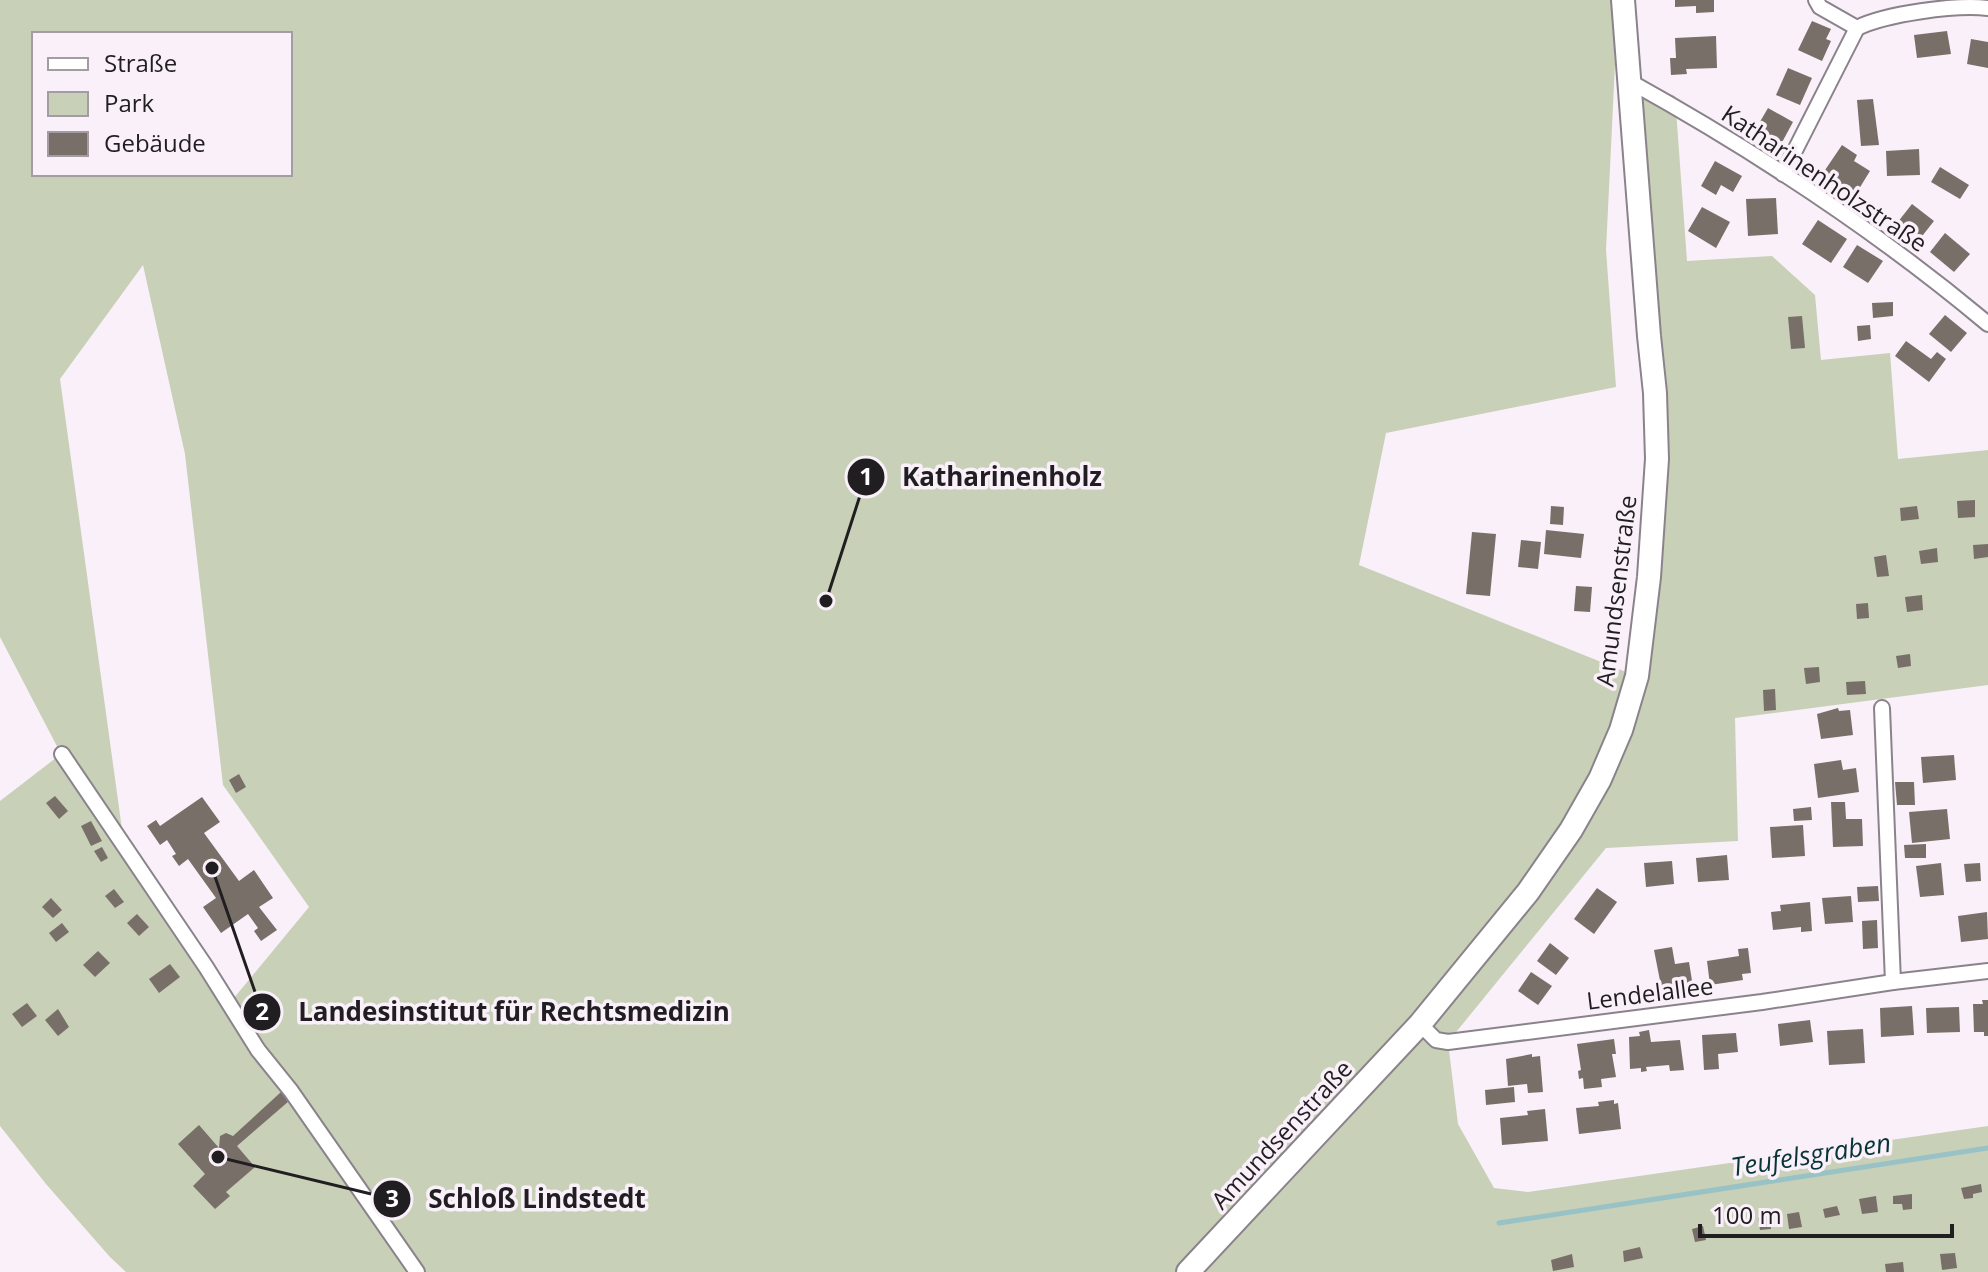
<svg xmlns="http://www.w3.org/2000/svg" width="1988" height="1272" font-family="'Open Sans',sans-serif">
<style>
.green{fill:#c8d0b7;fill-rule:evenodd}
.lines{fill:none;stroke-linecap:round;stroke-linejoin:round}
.stream{stroke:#98c2c5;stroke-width:5}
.building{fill:#786f69}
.street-casing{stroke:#8b838b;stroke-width:18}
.secondary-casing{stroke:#8b838b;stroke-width:26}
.street{stroke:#fff;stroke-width:14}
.secondary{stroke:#fff;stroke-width:22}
.labels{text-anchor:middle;stroke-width:7;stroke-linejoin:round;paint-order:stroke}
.street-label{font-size:24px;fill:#211e21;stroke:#f9f0f9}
.water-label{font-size:26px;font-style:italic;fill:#093436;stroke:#f9f0f9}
.leader{fill:none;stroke:#211e21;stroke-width:3}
.callout-dot{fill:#211e21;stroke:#f9f0f9;stroke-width:3}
.mark-label{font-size:24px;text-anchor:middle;font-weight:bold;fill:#fff}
.callout-label{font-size:26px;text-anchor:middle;font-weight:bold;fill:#211e21;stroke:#f9f0f9;stroke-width:7;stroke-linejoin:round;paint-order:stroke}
</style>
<rect width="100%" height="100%" fill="#f9f0f9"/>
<path class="green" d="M0,0h1612l3,64 -9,186 10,137 -230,46 -27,132 277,111 21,-217 -28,-378 46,15 12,165 85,-5 43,39 6,65 69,-7 8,106 90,-9v235l-253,33 3,123 -132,7 -158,194 10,82 36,64 34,4 460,-66v146h-1862l-16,-15 -64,-73 -46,-58v-325l61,-47 -61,-117zM34,34h256v140h-256zM143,265l42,189 38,331 86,122 -80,97 -105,-160 -64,-465z"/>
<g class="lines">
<polyline class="stream" points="1499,1223 1988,1148"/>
</g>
<g class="building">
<polygon points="1675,0 1714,0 1714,12 1696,13 1696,6 1675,7"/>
<polygon points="1812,21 1831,29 1826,39 1831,41 1822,61 1798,50"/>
<polygon points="1947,31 1951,54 1917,58 1914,35"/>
<polygon points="1716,36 1717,68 1686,69 1687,74 1671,75 1670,58 1676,58 1675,38"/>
<polygon points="1971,39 1988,42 1988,68 1967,64"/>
<polygon points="1788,68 1812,78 1800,105 1776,95"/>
<polygon points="1873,99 1879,145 1861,146 1857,100"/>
<polygon points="1768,108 1793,122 1780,146 1754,132"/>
<polygon points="1842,145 1857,155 1854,161 1870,171 1854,197 1821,176"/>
<polygon points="1919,149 1920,175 1887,176 1886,151"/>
<polygon points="1715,161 1742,176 1733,192 1721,185 1716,195 1701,186"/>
<polygon points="1940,167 1969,185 1960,199 1931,182"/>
<polygon points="1776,198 1778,234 1748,236 1746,199"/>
<polygon points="1912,204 1934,221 1919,240 1897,223"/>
<polygon points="1702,207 1730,222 1716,248 1688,231"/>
<polygon points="1818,220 1847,239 1831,263 1802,244"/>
<polygon points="1945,233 1970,254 1954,272 1930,252"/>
<polygon points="1857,245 1883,261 1868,283 1843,267"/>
<polygon points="1893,302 1893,316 1873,318 1872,303"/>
<polygon points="1945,315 1967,333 1951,352 1929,334"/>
<polygon points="1802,316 1805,348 1791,349 1788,317"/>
<polygon points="1870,325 1871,339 1858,341 1857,326"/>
<polygon points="1906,341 1931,359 1937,352 1946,359 1929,382 1895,356"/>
<polygon points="1975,500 1975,517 1958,518 1957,501"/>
<polygon points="1551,506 1564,507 1563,525 1550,524"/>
<polygon points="1917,506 1919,519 1901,521 1900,508"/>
<polygon points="1546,530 1584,534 1581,558 1544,554"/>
<polygon points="1472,532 1496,534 1490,596 1466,594"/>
<polygon points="1521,540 1541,542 1538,569 1518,567"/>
<polygon points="1988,544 1988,557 1974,559 1973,545"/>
<polygon points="1937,548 1938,562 1921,564 1919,551"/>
<polygon points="1886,555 1889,576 1877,577 1874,557"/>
<polygon points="1576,586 1592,587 1590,612 1574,611"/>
<polygon points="1922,595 1923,610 1907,612 1905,597"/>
<polygon points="1868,603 1869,618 1857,619 1856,604"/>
<polygon points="1910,654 1911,666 1898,668 1896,656"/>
<polygon points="1819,667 1820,682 1806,684 1804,668"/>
<polygon points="1865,681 1866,694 1847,695 1846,682"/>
<polygon points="1775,689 1776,710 1764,711 1763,690"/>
<polygon points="1838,708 1839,711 1850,710 1853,735 1821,739 1817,714"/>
<polygon points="1954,755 1956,780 1923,783 1921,757"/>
<polygon points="1841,760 1843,770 1856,768 1859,792 1818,798 1814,764"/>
<polygon points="239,774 246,787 236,793 229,780"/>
<polygon points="1895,782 1914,782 1915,805 1897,805"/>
<polygon points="55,796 68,811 59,819 46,803"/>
<polygon points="202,797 220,822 204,833 239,881 254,870 273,898 259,907 277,930 261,941 254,931 258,928 248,914 221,933 203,907 216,898 188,859 179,866 172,856 176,854 167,840 160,845 147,826 156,820 160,826"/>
<polygon points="1831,802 1845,802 1846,819 1862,819 1863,846 1833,847"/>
<polygon points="1811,807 1812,820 1794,821 1793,809"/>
<polygon points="1947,809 1950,839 1912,843 1909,812"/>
<polygon points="91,821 102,841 91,846 81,826"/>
<polygon points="1803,825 1805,856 1772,858 1770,827"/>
<polygon points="1926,844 1926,858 1905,858 1904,845"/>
<polygon points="102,847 108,858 101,862 94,851"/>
<polygon points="1727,855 1729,880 1698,882 1696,858"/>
<polygon points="1672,861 1674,884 1646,887 1644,863"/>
<polygon points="1941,863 1944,895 1920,897 1916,866"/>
<polygon points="1980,863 1981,881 1966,882 1964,864"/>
<polygon points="1878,886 1879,901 1858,902 1857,887"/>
<polygon points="1597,888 1617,902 1594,934 1574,919"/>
<polygon points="114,889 124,902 115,908 105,896"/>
<polygon points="1851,896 1853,922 1825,924 1822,898"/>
<polygon points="51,898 62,910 53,918 42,907"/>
<polygon points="1810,902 1812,931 1801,932 1801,927 1773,930 1771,912 1781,911 1780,905"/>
<polygon points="1987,912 1988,939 1961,942 1958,916"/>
<polygon points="137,914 149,927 139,936 127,923"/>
<polygon points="1877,920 1878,948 1863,949 1862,921"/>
<polygon points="62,923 69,932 56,942 49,933"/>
<polygon points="1550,943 1569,958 1556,975 1537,961"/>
<polygon points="1672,947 1675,964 1689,962 1693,987 1662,991 1654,950"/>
<polygon points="1748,948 1751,973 1742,974 1743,980 1710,985 1707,961 1739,956 1738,949"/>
<polygon points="98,951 110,963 95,977 83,965"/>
<polygon points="170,964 180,977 159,993 149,979"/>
<polygon points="1531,972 1552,986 1538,1005 1518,991"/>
<polygon points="1982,1000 1988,1000 1988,1036 1984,1036 1984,1032 1974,1032 1973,1004 1983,1004"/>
<polygon points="27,1003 37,1016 22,1027 12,1014"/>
<polygon points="1912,1006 1914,1035 1881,1037 1880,1008"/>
<polygon points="1959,1007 1960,1032 1927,1033 1926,1008"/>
<polygon points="58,1009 69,1027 58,1036 45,1020"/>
<polygon points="1810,1020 1813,1042 1780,1046 1778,1024"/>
<polygon points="1863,1029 1865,1063 1829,1065 1827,1031"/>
<polygon points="1649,1030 1651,1042 1680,1040 1684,1070 1670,1071 1669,1065 1646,1067 1647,1071 1641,1072 1641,1068 1630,1069 1629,1037 1640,1036 1639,1032"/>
<polygon points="1736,1033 1738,1052 1718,1054 1719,1069 1704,1070 1702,1035"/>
<polygon points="1614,1039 1616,1054 1612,1054 1616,1077 1601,1079 1602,1087 1584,1089 1583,1078 1579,1079 1578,1071 1581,1070 1577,1044"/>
<polygon points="1532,1054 1532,1057 1540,1056 1543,1092 1528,1093 1527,1084 1508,1086 1506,1059"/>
<polygon points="1514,1087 1515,1102 1486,1105 1485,1090"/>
<polygon points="281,1092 289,1101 237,1146 255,1167 226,1192 230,1196 215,1209 193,1186 205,1174 178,1144 199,1125 219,1148 220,1136 226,1133 233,1136"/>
<polygon points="1614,1100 1614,1104 1618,1103 1621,1129 1579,1134 1576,1108 1599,1106 1598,1102"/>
<polygon points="1545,1109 1548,1141 1502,1145 1500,1118 1528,1115 1527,1111"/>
<polygon points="1981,1184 1982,1192 1973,1194 1973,1198 1964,1199 1961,1188"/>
<polygon points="1912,1194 1912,1209 1903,1210 1902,1204 1893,1204 1893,1196"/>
<polygon points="1876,1196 1878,1212 1862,1214 1859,1199"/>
<polygon points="1837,1206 1840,1215 1825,1218 1823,1209"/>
<polygon points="1799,1212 1802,1227 1789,1229 1787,1214"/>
<polygon points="1769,1216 1771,1229 1760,1230 1758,1218"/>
<polygon points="1703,1226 1706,1240 1695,1242 1692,1229"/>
<polygon points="1640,1247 1643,1258 1624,1262 1623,1251"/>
<polygon points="1955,1253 1957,1268 1942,1270 1940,1254"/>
<polygon points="1572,1254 1574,1267 1553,1271 1551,1260"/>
<polygon points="1903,1262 1904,1272 1886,1272 1885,1264"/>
</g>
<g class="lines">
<defs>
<g id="street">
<polyline points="1816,0 1820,7 1857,28"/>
<path d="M1629,81c126,70 248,150 359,243"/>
<path d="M1783,174l74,-146c28,-14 99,-24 131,-20"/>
<polyline points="62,754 206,967 258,1050 291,1091 417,1272"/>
<polyline points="1893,982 1988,971"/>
<polyline points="1420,1024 1436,1040 1448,1042 1762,1002 1893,982 1882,708"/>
</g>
<polyline id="secondary" points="1188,1272 1420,1024 1528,892 1571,830 1600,779 1621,730 1637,676 1649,577 1657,459 1655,393 1649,336 1623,0"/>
</defs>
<use href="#street" class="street-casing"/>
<use href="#secondary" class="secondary-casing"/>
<use href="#street" class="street"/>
<use href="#secondary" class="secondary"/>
</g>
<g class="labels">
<g class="street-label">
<text transform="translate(1824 179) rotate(34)" y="8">Katharinenholzstraße</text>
<text transform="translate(1617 591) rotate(-83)" y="8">Amundsenstraße</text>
<text transform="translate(1650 994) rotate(-7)" y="8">Lendelallee</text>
<text transform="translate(1282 1135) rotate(-47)" y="8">Amundsenstraße</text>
</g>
<g class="water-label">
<text transform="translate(1811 1155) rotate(-9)" y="9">Teufelsgraben</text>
</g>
</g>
<path class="leader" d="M826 601L866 477M212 868L262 1012M218 1157L392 1199"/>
<g class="callout-dot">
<circle cx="826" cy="601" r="8"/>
<circle cx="212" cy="868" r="8"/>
<circle cx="218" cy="1157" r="8"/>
<circle cx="866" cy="477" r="20"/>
<circle cx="262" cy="1012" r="20"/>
<circle cx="392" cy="1199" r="20"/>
</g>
<g class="mark-label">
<text x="866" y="485">1</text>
<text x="262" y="1020">2</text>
<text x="392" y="1207">3</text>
</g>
<g class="callout-label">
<text x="1002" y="486">Katharinenholz</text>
<text x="514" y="1021">Landesinstitut für Rechtsmedizin</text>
<text x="537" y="1208">Schloß Lindstedt</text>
</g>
<rect x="32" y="32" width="260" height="144" fill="#f9f0f9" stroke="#a39ca3" stroke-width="2"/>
<rect x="48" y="58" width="40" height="12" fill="#ffffff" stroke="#a39ca3" stroke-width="2"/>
<text x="104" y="72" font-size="24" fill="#211e21">Straße</text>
<rect x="48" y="92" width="40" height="24" fill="#c8d0b7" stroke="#a39ca3" stroke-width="2"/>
<text x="104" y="112" font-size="24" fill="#211e21">Park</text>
<rect x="48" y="132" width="40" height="24" fill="#786f69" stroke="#a39ca3" stroke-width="2"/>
<text x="104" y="152" font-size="24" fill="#211e21">Gebäude</text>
<path d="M1700 1224v12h252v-12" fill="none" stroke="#211e21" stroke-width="4"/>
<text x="1712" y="1224" font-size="24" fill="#211e21" stroke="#f9f0f9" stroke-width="6" paint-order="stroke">100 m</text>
</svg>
